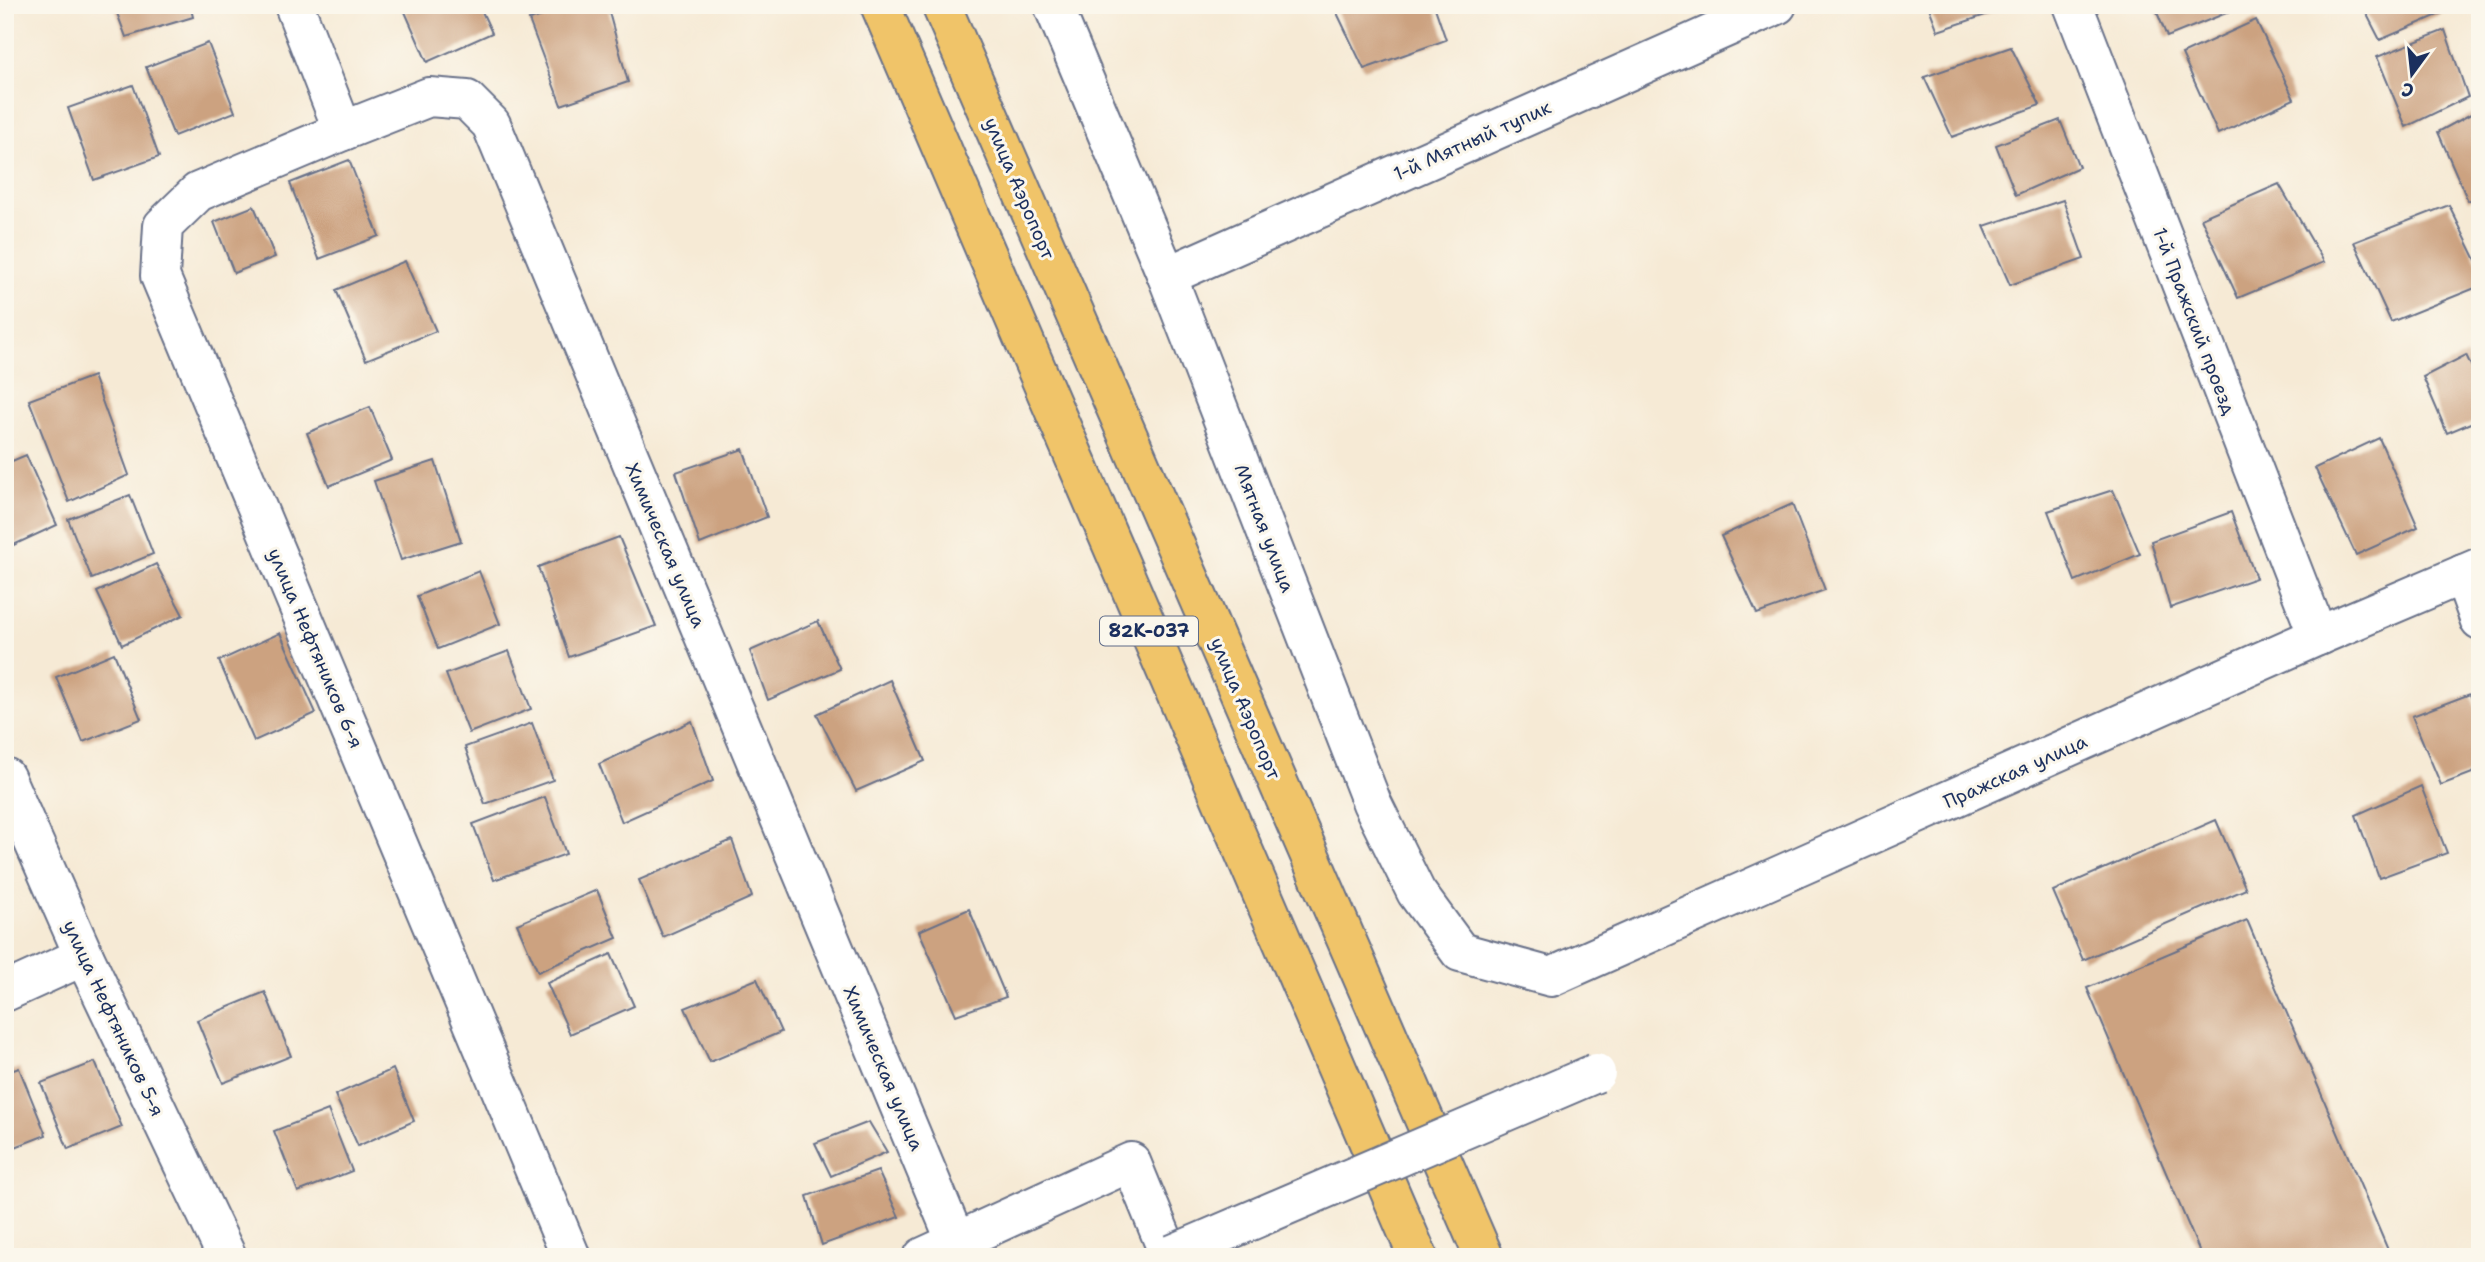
<svg xmlns="http://www.w3.org/2000/svg" width="2485" height="1262" font-family="'Shantell Sans',sans-serif">
<style>
.building{fill:#cca280}
.lines{fill:none;stroke-linecap:round;stroke-linejoin:round}
.minor-casing{stroke:#687088;stroke-width:42}
.major-casing{stroke:#687088;stroke-width:42}
.minor{stroke:#fff;stroke-width:38}
.major{stroke:#f0c469;stroke-width:38}
.minor-bridge-casing{stroke:#687088;stroke-width:42;stroke-linecap:butt}
.minor-bridge{stroke:#fff;stroke-width:38}
.labels{text-anchor:middle;stroke-width:6;stroke-linejoin:round;paint-order:stroke}
.shield{fill:#fbf7ec;stroke:#5e6b89;stroke-width:2}
.shield-label{font-size:18px;font-weight:bold;fill:#1b2f5e}
.street-label{font-size:19px;fill:#1b2f5e;stroke:#fbf7ec}
</style>
<rect width="100%" height="100%" fill="#fbf7ec"/>
<filter id="ink" filterUnits="userSpaceOnUse"><feTurbulence type="fractalNoise" baseFrequency=".0143" numOctaves="2"/><feDisplacementMap in="SourceGraphic" scale="14" xChannelSelector="R" yChannelSelector="G"/><feConvolveMatrix kernelMatrix="1 2 1 2 8 2 1 2 1" color-interpolation-filters="sRGB"/></filter>
<filter id="wash" filterUnits="userSpaceOnUse"><feTurbulence type="fractalNoise" baseFrequency=".00686" numOctaves="4" result="noise"/><feDisplacementMap in="SourceGraphic" scale="28" xChannelSelector="R" yChannelSelector="G"/><feGaussianBlur stdDeviation="1.57" result="paint"/><feColorMatrix in="noise" values="0 0 0 0 0 0 0 0 0 0 0 0 0 0 0 0 0 1.4 0 .05"/><feComposite in="paint" operator="in"/></filter>
<g filter="url(#wash)">
<rect width="100%" height="100%" fill="#f6ead5"/>
<g id="blocks">
<g class="building">
<polygon points="114,5 190,5 193,17 126,37"/>
<polygon points="402,5 479,5 492,33 427,62"/>
<polygon points="579,5 607,5 628,82 561,105 529,20"/>
<polygon points="1354,5 1434,5 1446,40 1364,69 1337,13"/>
<polygon points="1928,5 2012,5 2012,6 1938,31"/>
<polygon points="2154,5 2246,5 2167,37"/>
<polygon points="2362,5 2442,5 2445,12 2380,40"/>
<polygon points="2256,20 2294,99 2218,134 2182,54"/>
<polygon points="2445,30 2468,97 2406,127 2377,57"/>
<polygon points="208,43 235,112 174,136 146,67"/>
<polygon points="2011,47 2040,105 1952,137 1924,77"/>
<polygon points="133,85 159,157 94,180 68,108"/>
<polygon points="2480,109 2480,196 2468,201 2438,132"/>
<polygon points="2060,120 2079,167 2016,195 1996,145"/>
<polygon points="349,160 379,236 319,259 290,183"/>
<polygon points="2279,184 2324,262 2238,298 2201,218"/>
<polygon points="2063,200 2084,259 2010,285 1984,226"/>
<polygon points="2449,205 2480,268 2480,286 2391,322 2354,242"/>
<polygon points="254,206 275,257 234,273 214,222"/>
<polygon points="405,261 436,331 366,360 336,290"/>
<polygon points="2466,355 2480,384 2480,419 2447,433 2423,377"/>
<polygon points="93,376 129,475 69,502 29,400"/>
<polygon points="370,407 392,460 329,486 307,433"/>
<polygon points="2379,438 2418,527 2356,555 2315,468"/>
<polygon points="743,449 767,517 700,544 676,472"/>
<polygon points="26,455 57,525 5,549 5,464"/>
<polygon points="435,461 461,541 401,560 374,481"/>
<polygon points="2113,490 2140,554 2075,581 2048,511"/>
<polygon points="130,495 153,554 92,579 68,519"/>
<polygon points="1792,504 1825,590 1757,614 1721,536"/>
<polygon points="2231,512 2256,578 2170,608 2151,541"/>
<polygon points="619,537 656,626 569,657 538,567"/>
<polygon points="156,564 183,615 122,645 97,592"/>
<polygon points="479,571 500,624 438,649 417,596"/>
<polygon points="818,621 840,669 768,700 750,651"/>
<polygon points="280,633 316,713 254,741 219,661"/>
<polygon points="509,651 531,709 469,733 446,674"/>
<polygon points="114,653 141,719 83,742 56,677"/>
<polygon points="890,680 925,761 856,791 817,714"/>
<polygon points="2470,694 2480,718 2480,770 2441,785 2412,716"/>
<polygon points="692,721 713,781 622,822 599,764"/>
<polygon points="532,723 553,780 485,804 465,747"/>
<polygon points="2421,786 2447,853 2379,878 2356,815"/>
<polygon points="545,797 566,854 494,880 473,824"/>
<polygon points="2216,820 2246,889 2083,960 2053,891"/>
<polygon points="732,840 752,897 663,937 639,880"/>
<polygon points="597,890 617,938 538,972 517,924"/>
<polygon points="969,909 1006,997 956,1015 919,931"/>
<polygon points="2247,920 2391,1257 2202,1257 2087,988"/>
<polygon points="611,954 634,1006 570,1034 547,983"/>
<polygon points="757,979 781,1032 710,1062 685,1008"/>
<polygon points="265,992 291,1056 223,1083 197,1020"/>
<polygon points="95,1062 122,1127 68,1149 41,1083"/>
<polygon points="19,1068 46,1135 5,1151 5,1073"/>
<polygon points="393,1069 414,1121 358,1146 335,1095"/>
<polygon points="328,1110 352,1171 298,1192 274,1131"/>
<polygon points="869,1122 887,1152 831,1176 815,1143"/>
<polygon points="878,1171 899,1217 822,1245 807,1196"/>
</g>
</g>
</g>
<g filter="url(#ink)">
<use href="#blocks" fill-opacity="0" stroke="#687088" stroke-width="2"/>
<g class="lines">
<defs>
<g id="minor">
<polyline points="294,5 343,131 429,97 467,100 491,124 956,1242"/>
<polyline points="1053,5 1167,276 1372,803 1416,892 1460,952 1551,977 2318,636 2480,567"/>
<polyline points="2073,5 2318,636"/>
<polyline points="343,131 198,192 163,226 160,276 571,1257"/>
<polyline points="1167,276 1777,5"/>
<polyline points="2463,574 2480,621"/>
<polyline points="5,777 84,956 227,1257"/>
<polyline points="5,992 84,956"/>
<polyline points="923,1257 1131,1162 1170,1257"/>
</g>
<g id="major">
<polyline points="880,5 1418,1257"/>
<polyline points="941,5 1484,1257"/>
</g>
</defs>
<use href="#minor" class="minor-casing"/>
<use href="#major" class="major-casing"/>
<use href="#minor" class="minor"/>
<use href="#major" class="major"/>
<defs>
<polyline id="minor-bridge" points="1173,1254 1596,1073"/>
</defs>
<use href="#minor-bridge" class="minor-bridge-casing"/>
<use href="#minor-bridge" class="minor-bridge"/>
</g>
</g>
<g class="labels">
<rect class="shield" x="1100" y="616.5" width="98" height="29" rx="5"/>
<g class="shield-label">
<text x="1149" y="637">82К-037</text>
</g>
<g class="street-label">
<text transform="translate(1472 140) rotate(-24)" y="7">1-й Мятный тупик</text>
<text transform="translate(1020 188) rotate(67)" y="7">улица Аэропорт</text>
<text transform="translate(2195 321) rotate(69)" y="7">1-й Пражский проезд</text>
<text transform="translate(1265 528) rotate(69)" y="7">Мятная улица</text>
<text transform="translate(666 545) rotate(67)" y="7">Химическая улица</text>
<text transform="translate(316 648) rotate(67)" y="7">улица Нефтяников 6-я</text>
<text transform="translate(1246 708) rotate(67)" y="7">улица Аэропорт</text>
<text transform="translate(2015 771) rotate(-24)" y="7">Пражская улица</text>
<text transform="translate(114 1018) rotate(65)" y="7">улица Нефтяников 5-я</text>
<text transform="translate(884 1068) rotate(67)" y="7">Химическая улица</text>
</g>
</g>
<rect width="2485" height="1262" fill="none" stroke="#fbf7ec" stroke-width="28"/>
<g transform="translate(2412 74) rotate(195)" stroke="#fbf7ec" stroke-width="5" paint-order="stroke">
<path d="M0-5L12 26L0 18L-12 26Z" fill="#1b2f5e"/>
<text y="-10" font-size="19" font-weight="bold" text-anchor="middle" fill="#1b2f5e">С</text>
</g>
</svg>
